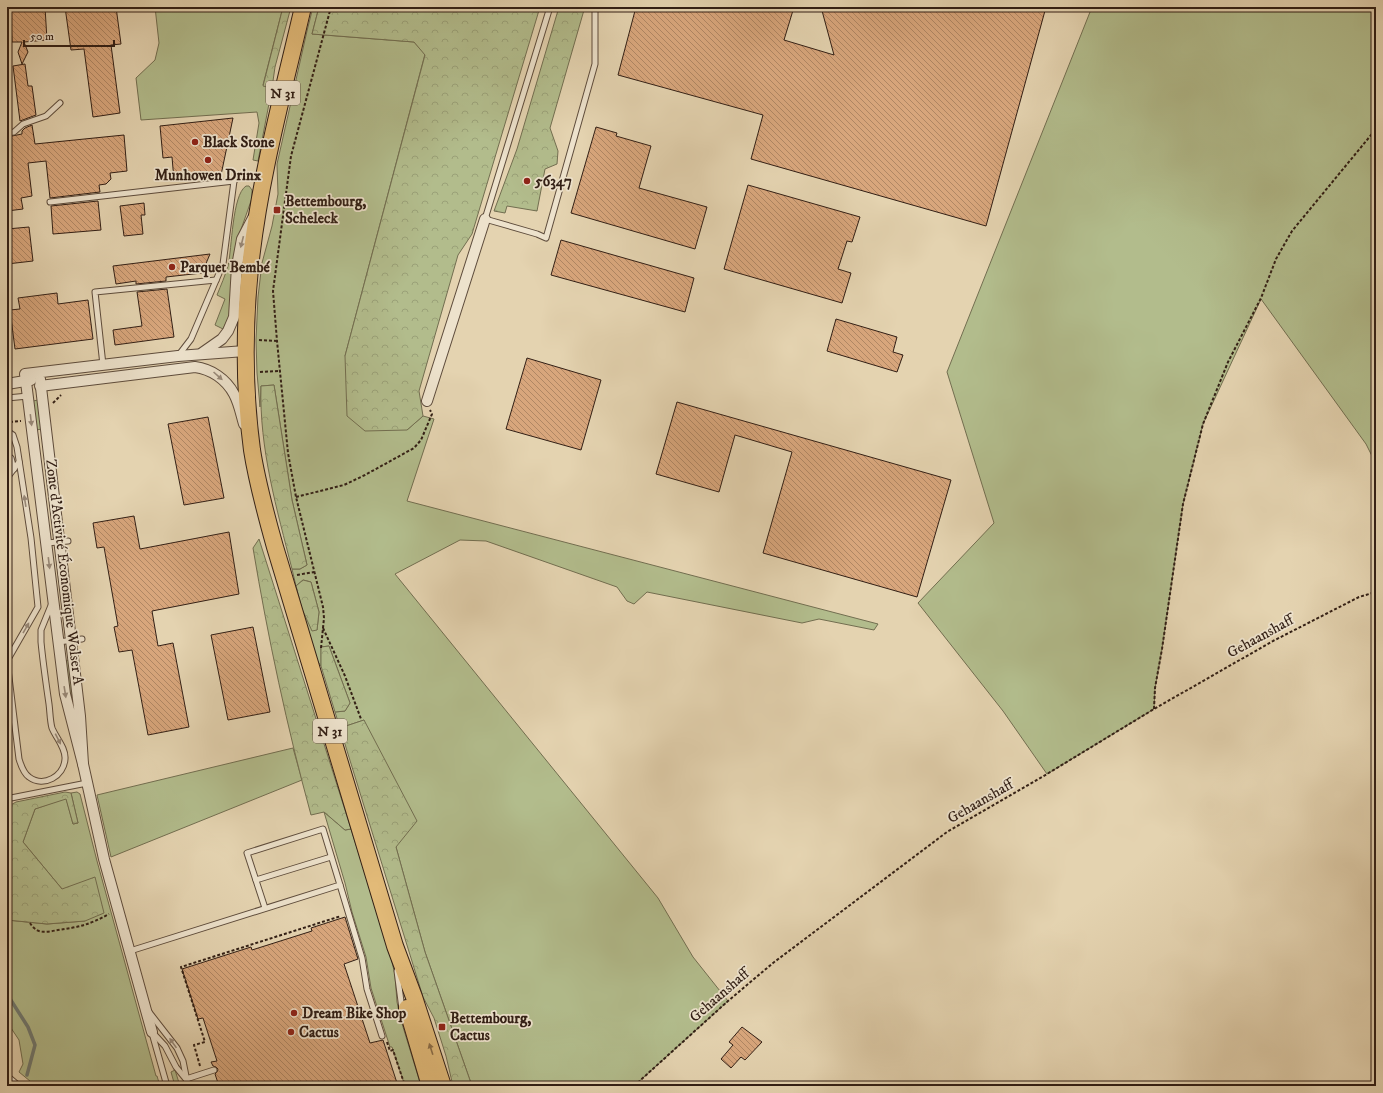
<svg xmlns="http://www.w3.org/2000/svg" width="1383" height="1093" font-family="'IM FELL DW Pica',serif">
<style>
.green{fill:#b2bc8c;stroke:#726e50}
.forest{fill:url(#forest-crowns);stroke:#726e50}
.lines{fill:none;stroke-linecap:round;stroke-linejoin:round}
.stream{stroke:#6f7a73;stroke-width:3.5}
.building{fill:url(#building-back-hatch);stroke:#321f15}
.service-casing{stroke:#5e4c3c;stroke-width:7}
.minor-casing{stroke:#5e4c3c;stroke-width:12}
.primary-casing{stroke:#321f15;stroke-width:18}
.path{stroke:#321f15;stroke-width:2;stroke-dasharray:3 2;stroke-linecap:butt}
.service{stroke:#ede2cc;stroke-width:5}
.minor{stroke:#ede2cc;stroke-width:10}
.primary{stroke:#e2ba78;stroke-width:16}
.oneway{fill:#998a7a}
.oneway2{fill:#8a6c46}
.poi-dot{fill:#8f2418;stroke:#ede2cc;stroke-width:1.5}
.labels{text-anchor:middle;stroke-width:3.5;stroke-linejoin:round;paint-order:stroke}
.shield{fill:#ede2cc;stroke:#6a5a4c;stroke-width:1}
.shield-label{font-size:14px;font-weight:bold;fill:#321f15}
.poi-label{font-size:15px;font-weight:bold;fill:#321f15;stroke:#ede2cc;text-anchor:start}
.street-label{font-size:15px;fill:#321f15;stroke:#ede2cc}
</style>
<defs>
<pattern id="forest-crowns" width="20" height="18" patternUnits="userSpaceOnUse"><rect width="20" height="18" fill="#b2bc8c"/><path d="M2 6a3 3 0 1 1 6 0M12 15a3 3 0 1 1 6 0" fill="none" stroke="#9aa178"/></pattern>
<pattern id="building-back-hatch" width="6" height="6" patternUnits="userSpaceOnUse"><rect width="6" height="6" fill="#d8a67c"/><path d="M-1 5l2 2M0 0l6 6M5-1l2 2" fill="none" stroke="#b08764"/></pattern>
</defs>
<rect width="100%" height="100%" fill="#e4d3b0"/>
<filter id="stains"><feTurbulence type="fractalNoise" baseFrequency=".005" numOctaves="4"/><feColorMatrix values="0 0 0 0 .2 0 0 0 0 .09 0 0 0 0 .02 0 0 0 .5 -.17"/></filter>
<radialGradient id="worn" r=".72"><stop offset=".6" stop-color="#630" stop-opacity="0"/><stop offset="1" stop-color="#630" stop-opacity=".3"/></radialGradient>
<g class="green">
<polygon points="155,7 283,7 263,85 272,88 258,161 253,160 259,123 257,112 141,120 136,78 155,60 159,43"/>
<polygon points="313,7 319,7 312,34 414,42 425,54 345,356 407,430 423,416 434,419 407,501 878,624 874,630 819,619 802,623 647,592 634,604 627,601 617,587 486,541 460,540 395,574 658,898 693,957 728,1001 634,1086 472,1086 425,952 396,847 364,720 340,728 335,712 345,711 350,703 329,646 321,647 321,666 316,659 302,609 317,630 319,612 311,582 303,580 296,586 292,569 300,569 307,565 292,500 274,385 261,386 260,407 257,373 256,340 258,297 262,263 272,226 278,194 277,164 307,31"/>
<polygon points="1092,7 1376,7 1376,464 1366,444 1261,299 1203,424 1183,504 1162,649 1155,688 1154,709 1047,774 1003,711 918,603 994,523 947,372"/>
<path d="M246,186h3l3,4v8l-14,40 -8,77 -7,14 -8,-4 10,-26 -8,-4c4,-10 8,-19 11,-29 4,-17 4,-71 18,-80z"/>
<polygon points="38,400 42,429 36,430 33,401"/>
<polygon points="69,660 76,716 74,717 64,661"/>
<polygon points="293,748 302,780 111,857 97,795"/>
<polygon points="77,792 80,794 97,861 156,1076 157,1076 160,1086 36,1086 19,1072 23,1064 19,1040 7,1022 7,920 47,924 85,921 62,889 23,842 35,809 66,798 73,824 78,823 71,793"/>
<polygon points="324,812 345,830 351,829 389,949 395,975 397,1002 400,1017 421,1086 405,1086 392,1047 390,1047 371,988 366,957 352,912 345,883"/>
<polygon points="175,1070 180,1086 175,1086 171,1072"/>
</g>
<g class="forest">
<polygon points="283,7 291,7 275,67 272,88 263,86"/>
<polygon points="319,7 540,7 472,234 458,255 419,391 423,416 407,430 365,431 347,416 345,356 425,55 414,42 312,34"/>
<polygon points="559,7 584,7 584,10 550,128 558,151 557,164 545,169 537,211 507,206 505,213 494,211 517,149"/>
<path d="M274,385l18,115 15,65 -7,4h-8c-15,-59 -33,-121 -31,-183z"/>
<path d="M259,539l92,290 -6,1 -21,-18 -13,3c-24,-88 -43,-177 -58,-267z"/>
<polygon points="303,580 311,582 319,612 317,630 312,631 302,609 296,586"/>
<polygon points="329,646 350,703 345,711 335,712 321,666 321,647"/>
<polygon points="364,720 417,821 396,847 425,952 472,1086 453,1086 446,1056 434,1018 423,997 340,728"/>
<polygon points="65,792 71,793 78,823 73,824 66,799 35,809 23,842 62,889 95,877 104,913 85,921 47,924 7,920 7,807 16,802"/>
</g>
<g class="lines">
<polyline class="stream" points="7,994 28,1027 35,1045 27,1075"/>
</g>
<g class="building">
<polygon points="7,7 45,7 47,40 24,42 28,52 22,64 18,52 22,42 12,42 11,20 7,20"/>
<polygon points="65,7 116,7 121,44 111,45 120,113 93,117 84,49 71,50"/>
<polygon points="636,7 794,7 784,40 834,55 821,7 1046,7 986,226 751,159 763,115 618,75"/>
<polygon points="25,64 28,86 32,86 36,115 20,121 13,66"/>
<polygon points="233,118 221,175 174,180 172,157 163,158 160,126"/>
<polygon points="32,125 35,144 124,135 127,171 110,173 111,179 106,184 99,185 100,192 50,198 46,161 28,163 32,196 21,198 23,209 7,211 7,137 22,134 22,131 25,128"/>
<polygon points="596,127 617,133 616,136 651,146 639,188 707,207 695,249 571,213"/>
<polygon points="748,185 860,217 852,242 847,241 838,269 851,273 842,303 724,269"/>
<polygon points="98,201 101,230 53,234 51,206"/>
<polygon points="144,203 145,215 141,215 143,234 124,236 120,206"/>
<polygon points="29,227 33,261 7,264 7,229"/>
<polygon points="561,240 694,278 685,312 551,275"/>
<polygon points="210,254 202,273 166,277 166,281 136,284 136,281 116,284 113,266"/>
<polygon points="167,289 174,337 115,345 113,330 142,326 137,292"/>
<polygon points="57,293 58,304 88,300 93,339 15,349 10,310 20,309 18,298"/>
<polygon points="836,319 897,337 893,352 903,355 897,372 827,351"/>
<polygon points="527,358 601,380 581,450 506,429"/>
<polygon points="677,402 951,480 917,597 763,553 792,452 735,435 719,492 656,474"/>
<polygon points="208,417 224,498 184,505 168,424"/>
<polygon points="134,516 140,549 229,532 239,594 152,611 158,646 173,643 189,727 148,735 132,650 119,652 114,627 118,626 104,547 97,548 93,523"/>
<polygon points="253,627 270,712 228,720 211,635"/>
<polygon points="345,917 358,959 344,964 370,1043 383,1040 398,1086 219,1086 215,1074 217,1072 218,1069 216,1067 213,1066 211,1062 217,1061 203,1018 198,1019 182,969 251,947 252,950 312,931 311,928"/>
<polygon points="742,1027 762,1042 745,1060 741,1057 731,1068 721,1059 733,1045 729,1042"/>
</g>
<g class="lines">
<defs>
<g id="service">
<polyline points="550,7 485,219 537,234 546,238 595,64 595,7"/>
<polyline points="7,133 14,132 23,124 46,116 60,103"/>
<polyline points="50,202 234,181"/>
<path d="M178,356l13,-17 32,-75 11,-83c8,-9 17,-4 27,-2"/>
<polyline points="103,365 95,292 216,280"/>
<polyline points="7,398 28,396"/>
<polyline points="7,431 13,435 17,447 31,538 38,607 7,661"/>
<polyline points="7,455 11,458 14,469"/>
<polyline points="7,478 19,462"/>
<polyline points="47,543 68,541"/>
<polyline points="58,642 82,639"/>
<path d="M7,661l12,98c2,6 4,14 10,18 15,11 35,-1 36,-18 1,-11 -9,-21 -13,-31 -2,-7 -2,-17 -3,-24 -3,-21 -6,-41 -8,-62v-12l11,-27"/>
<polyline points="7,797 11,798 87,783"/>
<polyline points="256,880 331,857"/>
<polyline points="340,885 362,958 367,989 382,1036"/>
<polyline points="130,951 340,885 323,829 247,853 265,908"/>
<polyline points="397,971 402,1009"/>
<polyline points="149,1012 177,1048 183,1061 188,1086"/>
<polyline points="152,1032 165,1046 176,1067 185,1078"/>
<polyline points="152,1033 167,1086"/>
<polyline points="7,1076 19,1086"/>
<polyline points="186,1079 214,1070"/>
</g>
<g id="minor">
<polyline points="202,353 222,339 228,331 234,317 237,266 242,239 253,218"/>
<polyline points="40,379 80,716 83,764 65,694 25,374 178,356 245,351"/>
<polyline points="7,384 31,380"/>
<path d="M40,386l155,-19c16,2 31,12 39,27 5,9 7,20 10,30"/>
<polyline points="427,401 485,219"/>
<polyline points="83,764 104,859 152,1032"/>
</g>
<g id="primary">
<path d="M303,7c-20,86 -44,173 -53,261 -6,60 -6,122 2,182 5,32 14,65 23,97l120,399 19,51 29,89"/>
<polyline points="407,1008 430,1086"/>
</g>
</defs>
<use href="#service" class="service-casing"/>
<use href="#minor" class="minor-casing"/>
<use href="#primary" class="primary-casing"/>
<g class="path">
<polyline points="259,340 277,341"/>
<polyline points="260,372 280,371"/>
<polyline points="53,403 61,395"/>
<polyline points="10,422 21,421"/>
<polyline points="296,497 344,485 365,475 414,448 421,440 432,414 430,410"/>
<polyline points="297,575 314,572"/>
<polyline points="323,628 345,676 361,719"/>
<polyline points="321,648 324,618 323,607 296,497 288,453 277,341 273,291 291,156 331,7"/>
<polyline points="1154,709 1155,688 1162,649 1183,504 1203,424 1228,362 1261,298 1276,259 1292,231 1376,129"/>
<path d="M30,923c2,3 4,6 9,8 6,2 13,0 19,-1 21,-3 31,-5 51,-16"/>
<polyline points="387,1042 390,1051 393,1050 405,1086"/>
<polyline points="200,1066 194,1045 205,1042 181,967 341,916"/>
<polyline points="634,1086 728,1001 773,963 947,832 1047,774 1154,709 1273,641 1359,597 1376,592"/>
</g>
<use href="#service" class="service"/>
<use href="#minor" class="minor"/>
<use href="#primary" class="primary"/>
</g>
<defs><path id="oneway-solid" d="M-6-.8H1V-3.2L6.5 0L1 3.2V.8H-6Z"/></defs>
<g class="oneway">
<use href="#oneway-solid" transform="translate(242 242) rotate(104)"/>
<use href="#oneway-solid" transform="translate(218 376) rotate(42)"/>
<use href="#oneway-solid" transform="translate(31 420) rotate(83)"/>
<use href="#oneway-solid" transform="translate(25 501) rotate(-99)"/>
<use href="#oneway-solid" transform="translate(49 563) rotate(83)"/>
<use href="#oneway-solid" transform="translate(26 628) rotate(-60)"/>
<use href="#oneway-solid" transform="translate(65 692) rotate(81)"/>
<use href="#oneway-solid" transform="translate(58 739) rotate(63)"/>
<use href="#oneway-solid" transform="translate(173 1043) rotate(-125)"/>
</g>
<use class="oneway2" href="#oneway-solid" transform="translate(431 1049) rotate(-108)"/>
<g class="poi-dot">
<circle cx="195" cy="142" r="4"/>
<circle cx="208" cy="160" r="4"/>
<circle cx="527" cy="181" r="4"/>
<rect x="273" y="206" width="8" height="8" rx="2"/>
<circle cx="172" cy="267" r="4"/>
<circle cx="294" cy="1013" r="4"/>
<rect x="438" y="1023" width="8" height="8" rx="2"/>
<circle cx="291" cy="1032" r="4"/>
</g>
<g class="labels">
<g class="shield">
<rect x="266" y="81" width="34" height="24" rx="3"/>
<rect x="313" y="719" width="34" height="24" rx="3"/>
</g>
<g class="shield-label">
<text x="283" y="98">N 31</text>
<text x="330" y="736">N 31</text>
</g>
<g class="poi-label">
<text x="203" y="147">Black Stone</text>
<text x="208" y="180" text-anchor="middle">Munhowen Drinx</text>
<text x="535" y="186">56347</text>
<text x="285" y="206">Bettembourg,<tspan x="285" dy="17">Scheleck</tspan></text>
<text x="180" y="272">Parquet Bembé</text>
<text x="302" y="1018">Dream Bike Shop</text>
<text x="450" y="1023">Bettembourg,<tspan x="450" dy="17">Cactus</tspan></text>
<text x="299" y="1037">Cactus</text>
</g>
<g class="street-label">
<text transform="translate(65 572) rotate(83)" y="5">Zone d'Activité Économique Wolser A</text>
<text transform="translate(1260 636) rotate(-29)" y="5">Gehaanshaff</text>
<text transform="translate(980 801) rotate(-30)" y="5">Gehaanshaff</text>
<text transform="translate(719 995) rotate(-41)" y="5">Gehaanshaff</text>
</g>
</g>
<rect width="1383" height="1093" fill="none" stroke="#e4d3b0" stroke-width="24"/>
<rect x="8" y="8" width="1367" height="1077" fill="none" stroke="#321f15" stroke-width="2"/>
<rect x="12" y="12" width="1359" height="1069" fill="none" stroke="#321f15"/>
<path d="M24 40v6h90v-6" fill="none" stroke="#321f15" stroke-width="2"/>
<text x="30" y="40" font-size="12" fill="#321f15" stroke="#ede2cc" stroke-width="3" paint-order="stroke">50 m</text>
<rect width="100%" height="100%" filter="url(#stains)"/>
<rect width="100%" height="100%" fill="url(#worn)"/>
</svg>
